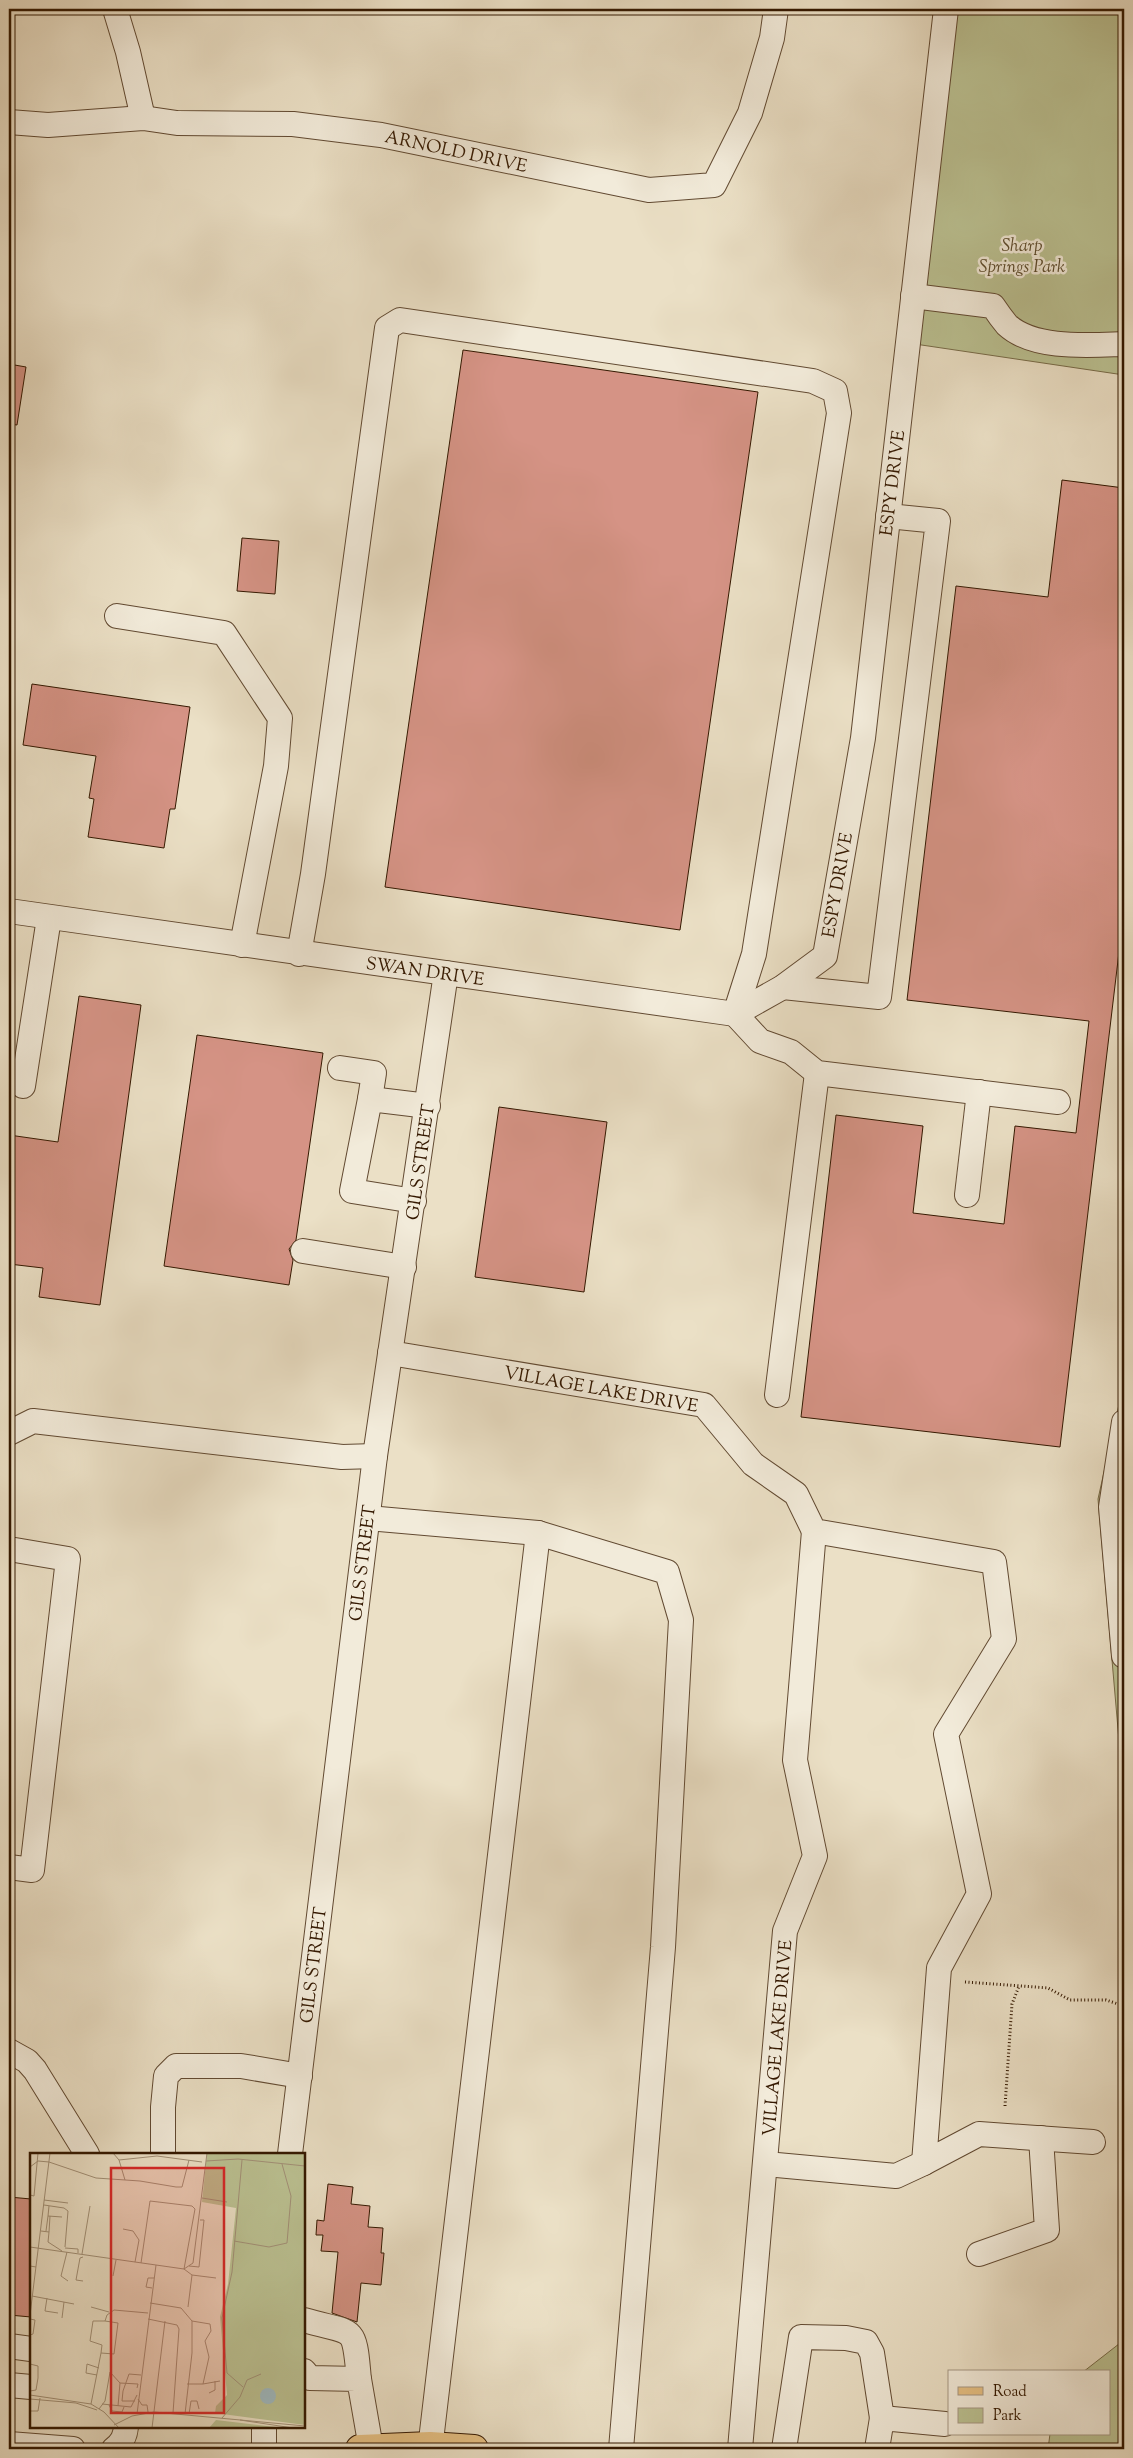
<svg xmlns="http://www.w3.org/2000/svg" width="1133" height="2458" font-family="'Sorts Mill Goudy',serif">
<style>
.green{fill:#bbc192;stroke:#786c49}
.building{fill:#d59385;stroke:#341800}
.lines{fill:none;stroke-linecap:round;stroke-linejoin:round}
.minor-casing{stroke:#624a32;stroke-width:26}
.major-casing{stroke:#341800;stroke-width:30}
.path{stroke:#341800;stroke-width:3;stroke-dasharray:1 2.5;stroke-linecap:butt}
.minor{stroke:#f2ebda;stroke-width:24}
.major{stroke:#e6c083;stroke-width:28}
.labels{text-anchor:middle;stroke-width:5;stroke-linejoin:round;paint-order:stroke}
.street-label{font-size:18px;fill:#341800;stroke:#f2ebda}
.park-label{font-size:18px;font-style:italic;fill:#5c4b2c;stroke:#f2ebda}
.inset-road{fill:none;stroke:#a29077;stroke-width:1}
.view{fill:#d62828;fill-opacity:0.15;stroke:#d62828;stroke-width:2.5}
.inset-edge{fill:none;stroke:#341800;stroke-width:2.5}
</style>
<rect width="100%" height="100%" fill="#ebe0c6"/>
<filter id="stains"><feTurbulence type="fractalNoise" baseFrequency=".004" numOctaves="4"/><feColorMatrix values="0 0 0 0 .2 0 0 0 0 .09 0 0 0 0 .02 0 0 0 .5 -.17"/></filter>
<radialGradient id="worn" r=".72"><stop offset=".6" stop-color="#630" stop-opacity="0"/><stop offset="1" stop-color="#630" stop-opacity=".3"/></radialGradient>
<g class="green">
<polygon points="948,9 1124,9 1124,375 908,343"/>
<polygon points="1124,1382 1124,1798 1098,1499"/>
<polygon points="1124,2340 1124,2449 1048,2449 1050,2434 1109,2434 1109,2372 1083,2372"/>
</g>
<g class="building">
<polygon points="463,350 758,392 680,930 385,887"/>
<polygon points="9,364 26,367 17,425 9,424"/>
<polygon points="1062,480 1124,488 1124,910 1060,1447 801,1417 836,1115 923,1126 913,1213 1004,1224 1015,1126 1076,1133 1089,1021 907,1000 956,586 1048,597"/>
<polygon points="242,538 279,541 275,594 237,591"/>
<polygon points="32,684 190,707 175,809 170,809 164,848 88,837 94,799 89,798 96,756 23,745"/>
<polygon points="79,996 141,1005 100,1305 39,1297 43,1268 9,1264 9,1135 58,1142"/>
<polygon points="197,1035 323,1053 296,1240 289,1249 293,1260 289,1285 164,1266"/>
<polygon points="499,1107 607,1122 584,1292 475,1277"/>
<polygon points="328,2184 353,2187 351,2204 370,2206 368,2227 383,2228 381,2253 384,2253 381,2285 361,2283 357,2322 332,2313 338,2252 321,2251 323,2235 316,2235 317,2220 324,2221"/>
<polygon points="9,2197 31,2199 31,2317 9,2315"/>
</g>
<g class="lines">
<defs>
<g id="minor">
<polyline points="115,9 128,52 143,118"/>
<polyline points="9,122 48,125 143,118 177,123 293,124 381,135 649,190 714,185 750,113 772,38 776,9"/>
<path d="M913,296l80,10c4,6 9,13 14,19 27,25 83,20 117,19"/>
<polyline points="117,616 224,633 280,718 276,766 242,945"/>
<polyline points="9,911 735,1014 783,987 825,956 863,738 946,9"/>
<polyline points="299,954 313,874 387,328 400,320 813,381 835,391 839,413 754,954 735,1014 760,1041 791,1052 817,1073 1058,1102"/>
<polyline points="783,987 879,997 938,521 888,516"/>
<polyline points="340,1068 374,1073 370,1099"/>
<polyline points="23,1086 49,918"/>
<polyline points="967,1195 979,1092"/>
<polyline points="414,1201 352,1191 370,1099 428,1106"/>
<polyline points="303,1251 404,1267"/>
<polyline points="390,1353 704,1405 753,1464 796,1494 814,1531 994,1562 1004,1639 946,1734 979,1894 939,1968 924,2163 979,2134 1093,2142"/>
<polyline points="777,1395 817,1073"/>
<polyline points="1124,1422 1111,1507 1124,1656"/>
<polyline points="9,1433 33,1421 342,1457 375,1456"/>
<polyline points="368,1518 538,1533 667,1572 681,1620 663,1947 621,2449"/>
<polyline points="9,1549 68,1559 32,1870 9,1867"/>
<polyline points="9,2051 27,2061 35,2070 87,2154"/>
<polyline points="163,2154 163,2107 166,2076 176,2066 241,2066 300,2076"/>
<polyline points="290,2154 375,1456 446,973"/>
<polyline points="766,2164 896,2176 924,2163"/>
<polyline points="979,2254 1047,2230 1041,2138"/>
<path d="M304,2320c51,15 50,2 55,60"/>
<polyline points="9,2346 31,2349"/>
<polyline points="304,2371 310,2378 359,2379 371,2448"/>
<polyline points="9,2385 31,2387"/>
<polyline points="9,2444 73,2449"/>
<path d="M114,2449c8,-6 11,-12 12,-22"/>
<polyline points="264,2449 264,2427"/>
<polyline points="430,2449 538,1533"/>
<polyline points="740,2449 785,1931 815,1856 795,1760 814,1531"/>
<polyline points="784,2449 801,2337 846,2338 866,2342 872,2353 882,2418"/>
<polyline points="877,2449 882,2418 945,2424"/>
</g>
<polyline id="major" points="360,2449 430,2446 474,2449"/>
</defs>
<use href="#minor" class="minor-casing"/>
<use href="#major" class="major-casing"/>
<g class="path">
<polyline points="965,1982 1048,1988 1070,2000 1106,2000 1124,2006"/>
<polyline points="1005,2106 1012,2004 1019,1986"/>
</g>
<use href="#minor" class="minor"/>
<use href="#major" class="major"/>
</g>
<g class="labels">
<g class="street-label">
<text transform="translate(456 151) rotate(12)" y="6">ARNOLD DRIVE</text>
<text transform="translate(892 483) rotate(-83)" y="6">ESPY DRIVE</text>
<text transform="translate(837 885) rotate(-80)" y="6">ESPY DRIVE</text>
<text transform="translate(425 971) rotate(8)" y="6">SWAN DRIVE</text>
<text transform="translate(420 1162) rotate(-82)" y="6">GILS STREET</text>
<text transform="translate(601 1389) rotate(10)" y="6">VILLAGE LAKE DRIVE</text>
<text transform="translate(362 1563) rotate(-83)" y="6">GILS STREET</text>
<text transform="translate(313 1965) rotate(-83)" y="6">GILS STREET</text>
<text transform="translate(777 2038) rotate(-85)" y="6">VILLAGE LAKE DRIVE</text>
</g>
<g class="park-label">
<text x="1022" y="251">Sharp<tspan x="1022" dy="21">Springs Park</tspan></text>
</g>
</g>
<g transform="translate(30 2153)">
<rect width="275" height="275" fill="#ebe0c6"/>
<path d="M177,0h98v272l-90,-12 1,-7 11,-11 -7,-78 8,-33 8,-76 -34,-6zM186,267l68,8h-75z" fill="#bbc192"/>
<path d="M230 243a8 8 0 1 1 16 0a8 8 0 1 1-16 0Z" fill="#9fbac1"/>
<path class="inset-road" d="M83,0l6,7 6,20M89,7l38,-4 45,6M212,7l-10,112 -10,46 5,55 16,14M176,8l32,-2 67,7M0,14l8,-6 11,1 47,16 44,3 36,6h6l7,-27M0,42l4,1 4,-43M172,45l25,4M14,47l24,3M14,52l20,3 4,3 -3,36M19,53l-1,10 14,1M93,76l10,2 6,9 -4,22M11,78l8,1 -1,10 14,9M16,78l2,-15M19,79l1,-16M204,88l35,6 18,-4 4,-47 -9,-32M0,94l154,22 9,-6 14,-110M35,95l13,1v4M37,99l-6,24 7,5M0,101v12l6,1M52,101l8,-48M111,110l9,-62 42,5 3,3 -11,60 8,6 24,3M159,113l10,1 5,-47h-4M83,123l3,-16M53,128l-7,-1 4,-22 3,-1M122,135l-6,-1 2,-9h6M2,143l42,8M17,145l-2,13 13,2M120,150l31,5 11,13 18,3 1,7 -6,10 4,16 -6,27 17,-3M61,154l18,5M158,154l4,-32M0,162l20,-162M32,165l2,-16M0,166l5,1 -2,14 -3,1M118,166l29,6 2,4 -6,84M71,200l1,-8 -12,-4 3,-20h12M0,211l8,2v12l-2,12 -6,1M67,222l-11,-2 1,-9 12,4M90,230l18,1 -1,4M157,231h16M179,240l6,-3v-9M0,242l61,9 13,8 15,16M0,246l46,4 21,7M108,246l4,6h5l1,7M105,248h-13l1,-10 6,-17 12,1M61,251l10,-51 13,1 4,-31 -13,-2 2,-6 7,-5 34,3M72,251l29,3 6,-12M79,252l3,6 10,1 2,-5M69,256l6,-8 5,-29 10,11 -2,23M0,258h8l2,-13M107,261l19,-149M155,261l7,-61v-32M159,261l2,-13h6l2,8M192,265l18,-21 7,-17 14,-6M210,267l53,8M84,272l18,-9 22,-4 151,14M122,275l13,-107"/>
<path class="view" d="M81,15h113v245h-113z"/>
<rect width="275" height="275" class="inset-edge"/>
</g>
<rect width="1133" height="2458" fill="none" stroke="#ebe0c6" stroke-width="30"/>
<rect x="10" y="10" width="1113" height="2438" fill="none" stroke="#341800" stroke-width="2.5"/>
<rect x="15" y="15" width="1103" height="2428" fill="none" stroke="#341800"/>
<rect x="948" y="2370" width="162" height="65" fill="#f2ebda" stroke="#a69783"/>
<rect x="958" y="2387" width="25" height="8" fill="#e6c083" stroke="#a69783"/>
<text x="993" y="2396" font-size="15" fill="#341800">Road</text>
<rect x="958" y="2408" width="25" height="15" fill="#bbc192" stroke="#a69783"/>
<text x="993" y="2420" font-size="15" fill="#341800">Park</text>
<rect width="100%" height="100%" filter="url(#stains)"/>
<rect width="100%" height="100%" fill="url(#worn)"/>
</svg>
